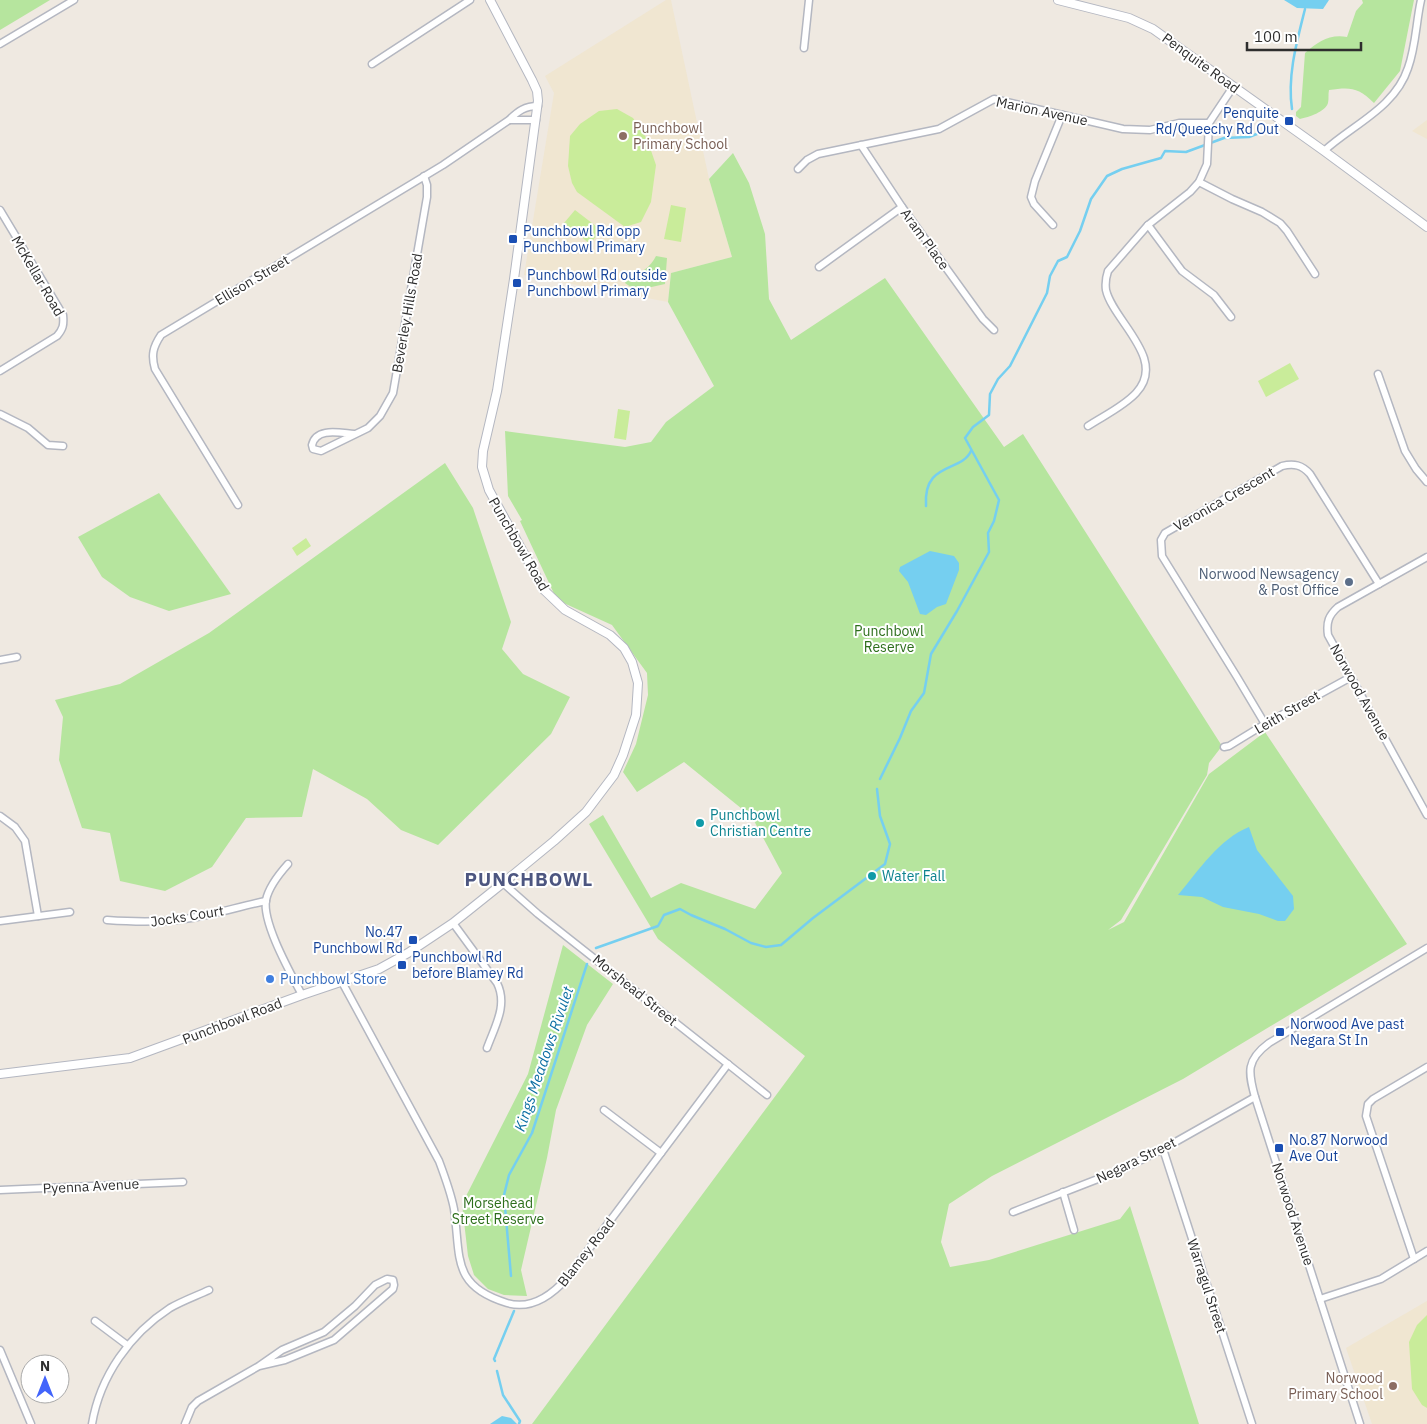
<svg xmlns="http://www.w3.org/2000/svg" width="1427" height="1424" font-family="'IBM Plex Sans',sans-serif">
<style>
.education{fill:#f0e6d1}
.green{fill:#b6e59e}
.pitch{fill:#c9ec9a}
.water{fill:#75cff0}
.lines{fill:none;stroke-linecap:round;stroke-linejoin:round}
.stream{stroke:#75cff0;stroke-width:2.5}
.minor-casing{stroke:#b4b7c1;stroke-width:9}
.tertiary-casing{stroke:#b4b7c1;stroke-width:10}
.minor{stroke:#fff;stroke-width:6}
.tertiary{stroke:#fff;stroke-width:8}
.transit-dot{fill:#1a4fb4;stroke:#fff;stroke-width:2}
.education-dot{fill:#8d6e63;stroke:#fff;stroke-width:2}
.service-dot{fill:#5c6f8a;stroke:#fff;stroke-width:2}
.culture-dot{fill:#0f9aa8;stroke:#fff;stroke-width:2}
.shop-dot{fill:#3f7fe0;stroke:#fff;stroke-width:2}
.labels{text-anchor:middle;stroke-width:4;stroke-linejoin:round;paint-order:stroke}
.street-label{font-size:14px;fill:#2e2e2e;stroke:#fff}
.transit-label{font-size:14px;fill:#164399;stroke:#fff;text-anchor:start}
.education-label{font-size:14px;fill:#785e54;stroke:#fff;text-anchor:start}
.service-label{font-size:14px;fill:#4e5e75;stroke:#fff;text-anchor:end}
.park-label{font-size:14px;fill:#2c6e1b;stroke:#fff}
.culture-label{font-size:14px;fill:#0d838f;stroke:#fff;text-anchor:start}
.shop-label{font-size:14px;fill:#366cbe;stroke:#fff;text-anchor:start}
.water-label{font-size:15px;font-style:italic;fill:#0d6fa3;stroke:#fff}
.district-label{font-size:19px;font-weight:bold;letter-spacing:1px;fill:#4d5680;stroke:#fff}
</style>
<rect width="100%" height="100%" fill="#efe9e1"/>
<g class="education">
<polygon points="666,0 671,0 709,179 732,257 671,273 668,302 524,275 554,93 545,76"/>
<polygon points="1427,120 1427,139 1412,131"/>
<polygon points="1427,1301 1427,1424 1372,1424 1346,1348"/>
</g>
<g class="green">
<polygon points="0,0 50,0 0,30"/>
<path d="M1362,0h52l-14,71 -26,32c-16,-16 -24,-16 -45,-13 -1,4 0,9 -1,13 -3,9 -19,14 -28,16l-4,-3v-4l5,-5 4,-54c13,-11 24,-19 42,-16l9,-26 7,-8z"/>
<polygon points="733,153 749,183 765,234 769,299 791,340 885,278 1004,447 1023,434 1222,746 1209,763 1207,775 1121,920 1108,930 1124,922 1209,774 1265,732 1407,944 1183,1079 992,1176 949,1204 941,1242 950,1267 989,1260 1120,1219 1130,1206 1199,1424 532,1424 805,1056 658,939 589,824 603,815 651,898 681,883 755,909 782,873 752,817 684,762 637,792 623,772 636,744 648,695 647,673 612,625 557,600 520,521 522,520 508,496 505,431 625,447 651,442 666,422 714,386 668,302 671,273 732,257 709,179"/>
<path d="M656,256l11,2 -2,26 -18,4 -2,4h-7l-13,-9 4,-8c12,0 22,-9 27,-19z"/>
<polygon points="445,463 473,508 511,622 502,649 523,674 570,697 551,734 438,845 401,830 367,799 313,769 302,817 246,818 212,867 165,891 120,881 110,833 82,828 59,760 63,717 55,700 120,684 209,633"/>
<polygon points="159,493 231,594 169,611 130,597 102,577 78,537"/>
<polygon points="563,945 613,984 587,1025 556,1110 547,1158 521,1270 527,1296 504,1295 488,1289 474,1275 468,1256 462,1204 528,1074"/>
</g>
<g class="pitch">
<polygon points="617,109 633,118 647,139 656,165 651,202 641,222 625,227 577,192 572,183 568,166 570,136 580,124 599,111"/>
<polygon points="671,205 686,208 681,242 664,239"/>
<polygon points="575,210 601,230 590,244 564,223"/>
<polygon points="1290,363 1299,379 1266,397 1258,381"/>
<polygon points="618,409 630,411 626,440 614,438"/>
<polygon points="306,538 311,546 297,556 292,548"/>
<polygon points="1427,1315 1427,1408 1422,1405 1412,1389 1409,1342 1417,1325"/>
</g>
<g class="water">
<polygon points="1284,0 1329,0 1323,9 1297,8"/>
<polygon points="930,551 954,556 959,563 959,570 946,604 937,607 926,615 920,614 908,582 899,571 900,567"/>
<path d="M1249,827l8,23 36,46 1,13 -9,12h-7l-19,-7 -36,-7 -21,-10 -24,-2c21,-25 41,-56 71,-68z"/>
<polygon points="502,1416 511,1418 517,1424 490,1424"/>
</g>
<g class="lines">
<g class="stream">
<path d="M1292,109c-5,-33 5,-68 13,-100"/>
<path d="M926,506c-3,-45 35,-33 45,-55"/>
<polyline points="880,779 900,738 911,711 924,693 931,654 957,611 989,552 988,533 994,521 999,500 965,438 973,427 989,415 990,394 998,379 1010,366 1047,293 1050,276 1058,261 1067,257 1080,231 1091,199 1107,176 1122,169 1161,158 1165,151 1186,152 1224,138 1249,137 1267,130"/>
<polyline points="596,948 658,926 664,915 680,909 691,915 725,929 751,943 766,947 781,945 813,918 885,864 890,844 880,816 877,789"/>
<polyline points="511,1276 504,1195 509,1175 532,1133 587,964"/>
<polyline points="495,1361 494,1359 514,1311"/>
<polyline points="497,1371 503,1395 520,1421 519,1424"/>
</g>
<defs>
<g id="minor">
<polyline points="0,44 74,0"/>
<polyline points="804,48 809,0"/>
<polyline points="372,64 470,0"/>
<polyline points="510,120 536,120"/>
<polyline points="861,145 902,207 983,319 994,330"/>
<path d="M1324,151c28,-26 71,-43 84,-83 8,-22 8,-46 13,-68"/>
<polyline points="798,169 807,160 818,154 939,129 994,99 1123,129 1150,130 1179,123 1209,123"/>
<polyline points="1199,182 1232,199 1262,212 1280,223 1287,231 1315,274"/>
<path d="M0,210l63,105c1,10 0,14 -6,21l-57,35"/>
<polyline points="1053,225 1034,204 1031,197 1035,181 1062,115"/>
<polyline points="1148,225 1182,271 1214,295 1231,317"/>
<polyline points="819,267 902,207"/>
<polyline points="1378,374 1405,451 1416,469 1427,482"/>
<polyline points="0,414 28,428 48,445 63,446"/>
<path d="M1088,426c15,-10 35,-19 48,-33 32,-34 -23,-72 -30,-103 -1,-7 0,-13 2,-19l40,-46 42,-33 9,-10 8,-18 2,-41 24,-36"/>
<path d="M354,434c-14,-1 -38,-7 -42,11l1,4 8,2 47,-23 12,-12 13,-23 34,-196v-12l-3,-9"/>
<path d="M238,505l-83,-136c-4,-14 -2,-22 6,-34l282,-170 66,-45c9,-9 16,-14 29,-14"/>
<path d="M1427,557l-89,50c-9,8 -12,15 -10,28l99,180"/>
<polyline points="0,660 17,657"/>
<path d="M1265,724l-28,-47 -75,-121 -1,-16 4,-7 117,-67c12,-3 20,-1 28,8l69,110"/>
<polyline points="1224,747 1229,746 1265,724 1351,677"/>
<polyline points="0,816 15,827 25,841 38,916"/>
<path d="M288,864c-9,10 -19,22 -22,36 -4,23 25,74 36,95"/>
<polyline points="503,883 538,914 767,1095"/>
<path d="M107,920c28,2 56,3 84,-2 25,-4 50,-12 75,-17"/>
<polyline points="0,921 70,912"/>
<path d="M453,923l44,60c11,22 -2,43 -10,65"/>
<path d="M342,982l97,179c6,16 12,32 15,48 7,48 -3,77 53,94 24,7 45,-8 60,-25l161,-214"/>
<polyline points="604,1110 661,1153"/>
<polyline points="1163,1149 1252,1424"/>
<polyline points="0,1190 183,1182"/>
<polyline points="1063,1192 1074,1230"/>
<polyline points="1013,1212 1121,1170 1163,1149 1255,1097"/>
<polyline points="1414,1259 1366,1116 1368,1104 1373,1099 1427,1067"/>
<polyline points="1320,1299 1381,1279 1427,1251"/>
<polyline points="95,1321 127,1345"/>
<polyline points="0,1350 31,1424"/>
<path d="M92,1424c8,-48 38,-90 78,-116 12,-7 26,-12 39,-18"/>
<polyline points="185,1424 192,1407 198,1401 259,1366 282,1350 324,1332 355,1306 375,1285 387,1279 393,1280 394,1285 393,1289 334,1340 285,1360 259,1366"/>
<path d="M1360,1424l-105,-327c-7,-25 -9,-37 14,-54l158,-95"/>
</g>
<g id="tertiary">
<polyline points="1058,0 1129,18 1153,29 1324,151 1427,227"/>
<polyline points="0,1074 130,1058 302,995 379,969 408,953 453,923 503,883 554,841 586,812 614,775 623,755 636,715 638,683 632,662 624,648 610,635 565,610 544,590 489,490 482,467 483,451 497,391 514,279 538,101 537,91 532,80 490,0"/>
</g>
</defs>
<use href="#minor" class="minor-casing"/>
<use href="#tertiary" class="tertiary-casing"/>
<use href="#minor" class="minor"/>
<use href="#tertiary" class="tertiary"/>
</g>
<g class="transit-dot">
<rect x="1284" y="116" width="10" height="10" rx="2.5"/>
<rect x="508" y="234" width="10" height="10" rx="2.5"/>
<rect x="512" y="278" width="10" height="10" rx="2.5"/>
<rect x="408" y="935" width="10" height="10" rx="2.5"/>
<rect x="397" y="960" width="10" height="10" rx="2.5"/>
<rect x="1275" y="1027" width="10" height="10" rx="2.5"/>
<rect x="1274" y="1143" width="10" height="10" rx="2.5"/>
</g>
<g class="education-dot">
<circle cx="623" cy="136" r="5"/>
<circle cx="1393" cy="1386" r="5"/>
</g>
<circle class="service-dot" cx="1349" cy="582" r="5"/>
<g class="culture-dot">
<circle cx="700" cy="823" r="5"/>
<circle cx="872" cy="876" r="5"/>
</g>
<circle class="shop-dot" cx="270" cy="979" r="5"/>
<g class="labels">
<g class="street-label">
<text transform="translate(1201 63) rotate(36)" y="5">Penquite Road</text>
<text transform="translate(1042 111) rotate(12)" y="5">Marion Avenue</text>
<text transform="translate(925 239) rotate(54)" y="5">Aram Place</text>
<text transform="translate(38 276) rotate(60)" y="5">McKellar Road</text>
<text transform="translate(252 280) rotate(-31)" y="5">Ellison Street</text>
<text transform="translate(407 313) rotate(-80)" y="5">Beverley Hills Road</text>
<text transform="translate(1224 499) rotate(-30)" y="5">Veronica Crescent</text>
<text transform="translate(519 544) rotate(60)" y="5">Punchbowl Road</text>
<text transform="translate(1360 692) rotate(61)" y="5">Norwood Avenue</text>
<text transform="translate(1287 712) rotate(-30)" y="5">Leith Street</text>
<text transform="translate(187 916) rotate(-9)" y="5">Jocks Court</text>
<text transform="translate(635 990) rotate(39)" y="5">Morshead Street</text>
<text transform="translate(232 1021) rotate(-21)" y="5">Punchbowl Road</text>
<text transform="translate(1136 1160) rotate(-26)" y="5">Negara Street</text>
<text transform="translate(91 1186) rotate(-3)" y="5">Pyenna Avenue</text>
<text transform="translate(1293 1214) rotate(72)" y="5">Norwood Avenue</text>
<text transform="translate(586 1252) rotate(-52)" y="5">Blamey Road</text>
<text transform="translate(1207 1286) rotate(72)" y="5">Warragul Street</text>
</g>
<g class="transit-label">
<text x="1279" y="118" text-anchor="end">Penquite<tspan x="1279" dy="16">Rd/Queechy Rd Out</tspan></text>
<text x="523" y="236">Punchbowl Rd opp<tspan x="523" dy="16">Punchbowl Primary</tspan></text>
<text x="527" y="280">Punchbowl Rd outside<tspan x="527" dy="16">Punchbowl Primary</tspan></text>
<text x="403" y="937" text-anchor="end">No.47<tspan x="403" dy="16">Punchbowl Rd</tspan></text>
<text x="412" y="962">Punchbowl Rd<tspan x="412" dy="16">before Blamey Rd</tspan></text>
<text x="1290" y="1029">Norwood Ave past<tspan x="1290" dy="16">Negara St In</tspan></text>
<text x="1289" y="1145">No.87 Norwood<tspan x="1289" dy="16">Ave Out</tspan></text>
</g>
<g class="education-label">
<text x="633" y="133">Punchbowl<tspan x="633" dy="16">Primary School</tspan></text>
<text x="1383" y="1383" text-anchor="end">Norwood<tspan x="1383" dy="16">Primary School</tspan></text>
</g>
<g class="service-label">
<text x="1339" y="579">Norwood Newsagency<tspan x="1339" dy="16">&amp; Post Office</tspan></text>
</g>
<g class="park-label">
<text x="889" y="636">Punchbowl<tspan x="889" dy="16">Reserve</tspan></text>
<text x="498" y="1208">Morsehead<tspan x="498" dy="16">Street Reserve</tspan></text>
</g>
<g class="culture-label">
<text x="710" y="820">Punchbowl<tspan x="710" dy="16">Christian Centre</tspan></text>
<text x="882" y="881">Water Fall</text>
</g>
<g class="shop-label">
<text x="280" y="984">Punchbowl Store</text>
</g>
<g class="water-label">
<text transform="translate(544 1059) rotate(-71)" y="5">Kings Meadows Rivulet</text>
</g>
<g class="district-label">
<text x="529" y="886">PUNCHBOWL</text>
</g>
</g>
<g transform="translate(45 1379)"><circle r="24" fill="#ffffff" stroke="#ababab"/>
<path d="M0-4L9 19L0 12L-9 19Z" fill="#4264fb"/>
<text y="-8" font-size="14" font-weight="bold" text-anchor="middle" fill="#2e2e2e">N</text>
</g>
<path d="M1247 42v8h114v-8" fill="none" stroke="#2e2e2e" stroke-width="2.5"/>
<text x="1254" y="42" font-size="15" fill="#2e2e2e" stroke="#ffffff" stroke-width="4" paint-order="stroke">100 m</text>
</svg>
